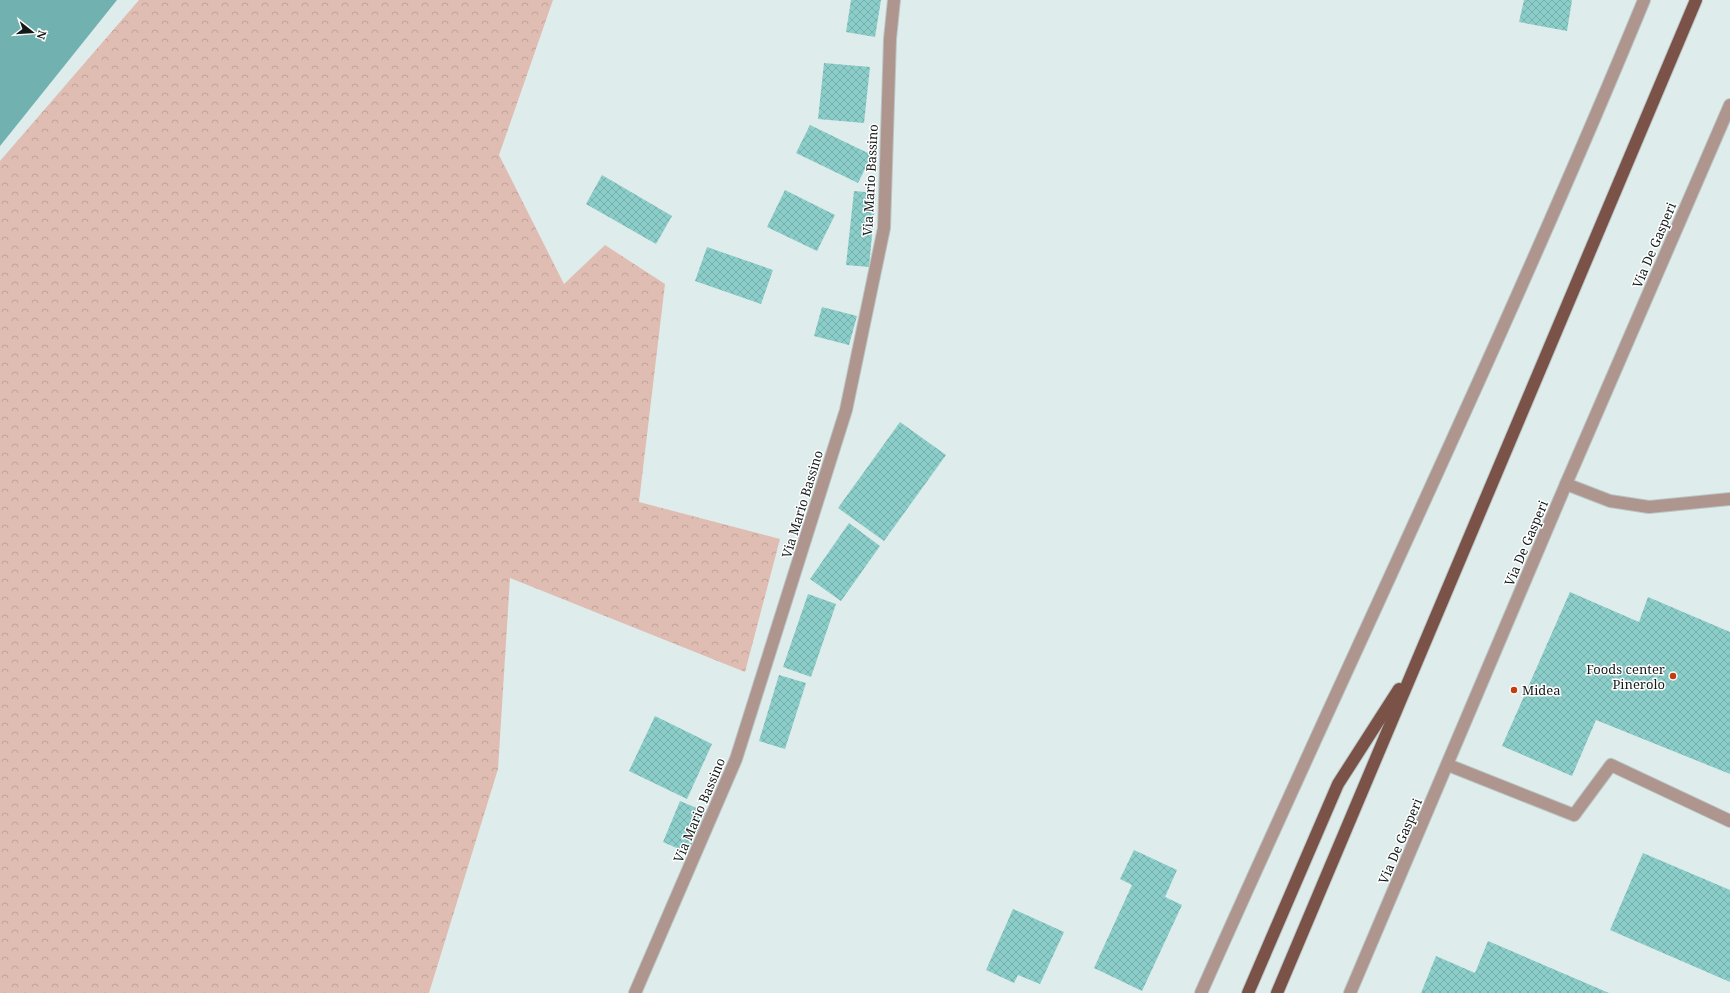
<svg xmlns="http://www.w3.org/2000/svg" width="1730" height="993" font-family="'Noto Serif',serif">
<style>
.forest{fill:url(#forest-crowns)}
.water{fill:#71b1af}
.building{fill:url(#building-cross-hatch)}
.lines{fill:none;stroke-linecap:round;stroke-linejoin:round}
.minor-casing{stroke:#bac6c5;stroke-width:14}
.major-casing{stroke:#bac6c5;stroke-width:14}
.minor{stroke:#ae968f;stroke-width:12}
.major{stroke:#7a5247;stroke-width:12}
.poi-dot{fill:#c53d0e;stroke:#fff;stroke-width:1.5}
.labels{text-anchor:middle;stroke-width:3;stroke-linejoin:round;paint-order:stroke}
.street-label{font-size:13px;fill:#141919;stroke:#fff}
.poi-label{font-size:13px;fill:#141919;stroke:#fff;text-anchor:end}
</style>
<defs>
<pattern id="forest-crowns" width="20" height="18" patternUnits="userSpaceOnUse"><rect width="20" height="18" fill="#e0bdb3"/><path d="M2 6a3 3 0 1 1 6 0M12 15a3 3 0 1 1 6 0" fill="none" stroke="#bfa299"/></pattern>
<pattern id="building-cross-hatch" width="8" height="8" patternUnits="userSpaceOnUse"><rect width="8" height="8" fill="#8bcdc9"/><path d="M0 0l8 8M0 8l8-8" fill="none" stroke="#77afac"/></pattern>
</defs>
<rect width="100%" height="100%" fill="#deeceb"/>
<polygon class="forest" points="139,0 553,0 499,155 564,284 605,245 665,284 639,502 780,539 745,672 510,578 498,769 429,993 0,993 0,161"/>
<polygon class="water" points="0,0 117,0 0,146"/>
<g class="building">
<polygon points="851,0 881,0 875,37 846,32"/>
<polygon points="1524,0 1572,0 1567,31 1519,22"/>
<polygon points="824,63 870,67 864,123 818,119"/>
<polygon points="810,125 872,155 858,183 796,153"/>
<polygon points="602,175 672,216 656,244 586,204"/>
<polygon points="785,190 835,215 817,251 767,227"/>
<polygon points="854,191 876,193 869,267 846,265"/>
<polygon points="707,247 773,270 761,304 695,281"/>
<polygon points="822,307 857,316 849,345 814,336"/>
<polygon points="900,422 946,455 884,541 838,508"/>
<polygon points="849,523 880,546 841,601 810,579"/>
<polygon points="1570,592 1639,622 1648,597 1730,632 1730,774 1596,720 1572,776 1502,746"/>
<polygon points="808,594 836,604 811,677 783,667"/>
<polygon points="779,675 806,683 785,749 759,741"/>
<polygon points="655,716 712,744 687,799 629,771"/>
<polygon points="680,801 706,812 688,853 663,842"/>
<polygon points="1134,850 1177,870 1165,897 1182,905 1142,991 1094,968 1132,885 1120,879"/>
<polygon points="1643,853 1730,890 1730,982 1610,930"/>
<polygon points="1013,909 1064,932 1040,984 1018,975 1014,983 986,970"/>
<polygon points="1488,941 1609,993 1421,993 1436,956 1475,973"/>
</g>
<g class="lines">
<defs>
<g id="minor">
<polyline points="1566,484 1610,501 1649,507 1730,499"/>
<polyline points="1448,765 1574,815 1611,765 1730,821"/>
<polyline points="635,993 736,759 846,410 884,228 890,39 894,0"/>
<path d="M1201,993c147,-331 305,-658 443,-993"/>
<polyline points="1350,993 1566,484 1730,105"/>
</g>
<g id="major">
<polyline points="1248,993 1338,784 1399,689"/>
<polyline points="1277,993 1696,0"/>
</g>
</defs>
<use href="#minor" class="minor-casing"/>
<use href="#major" class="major-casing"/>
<use href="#minor" class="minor"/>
<use href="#major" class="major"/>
</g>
<g class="poi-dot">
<circle cx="1673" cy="676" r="4"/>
<circle cx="1514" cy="690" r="4"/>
</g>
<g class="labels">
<g class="street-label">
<text transform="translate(870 180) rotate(-87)" y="5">Via Mario Bassino</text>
<text transform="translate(1654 245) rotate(-67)" y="5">Via De Gasperi</text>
<text transform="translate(802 504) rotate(-73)" y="5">Via Mario Bassino</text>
<text transform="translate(1526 543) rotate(-67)" y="5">Via De Gasperi</text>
<text transform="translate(699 810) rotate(-67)" y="5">Via Mario Bassino</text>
<text transform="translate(1400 841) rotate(-67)" y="5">Via De Gasperi</text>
</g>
<g class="poi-label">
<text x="1665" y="674">Foods center<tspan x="1665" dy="15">Pinerolo</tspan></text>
<text x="1522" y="695" text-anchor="start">Midea</text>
</g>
</g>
<g transform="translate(32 32) rotate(107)" stroke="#ffffff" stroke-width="3" paint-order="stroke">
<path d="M0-3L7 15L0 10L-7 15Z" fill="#141919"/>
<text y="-6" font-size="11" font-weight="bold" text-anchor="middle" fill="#141919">N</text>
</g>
</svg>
